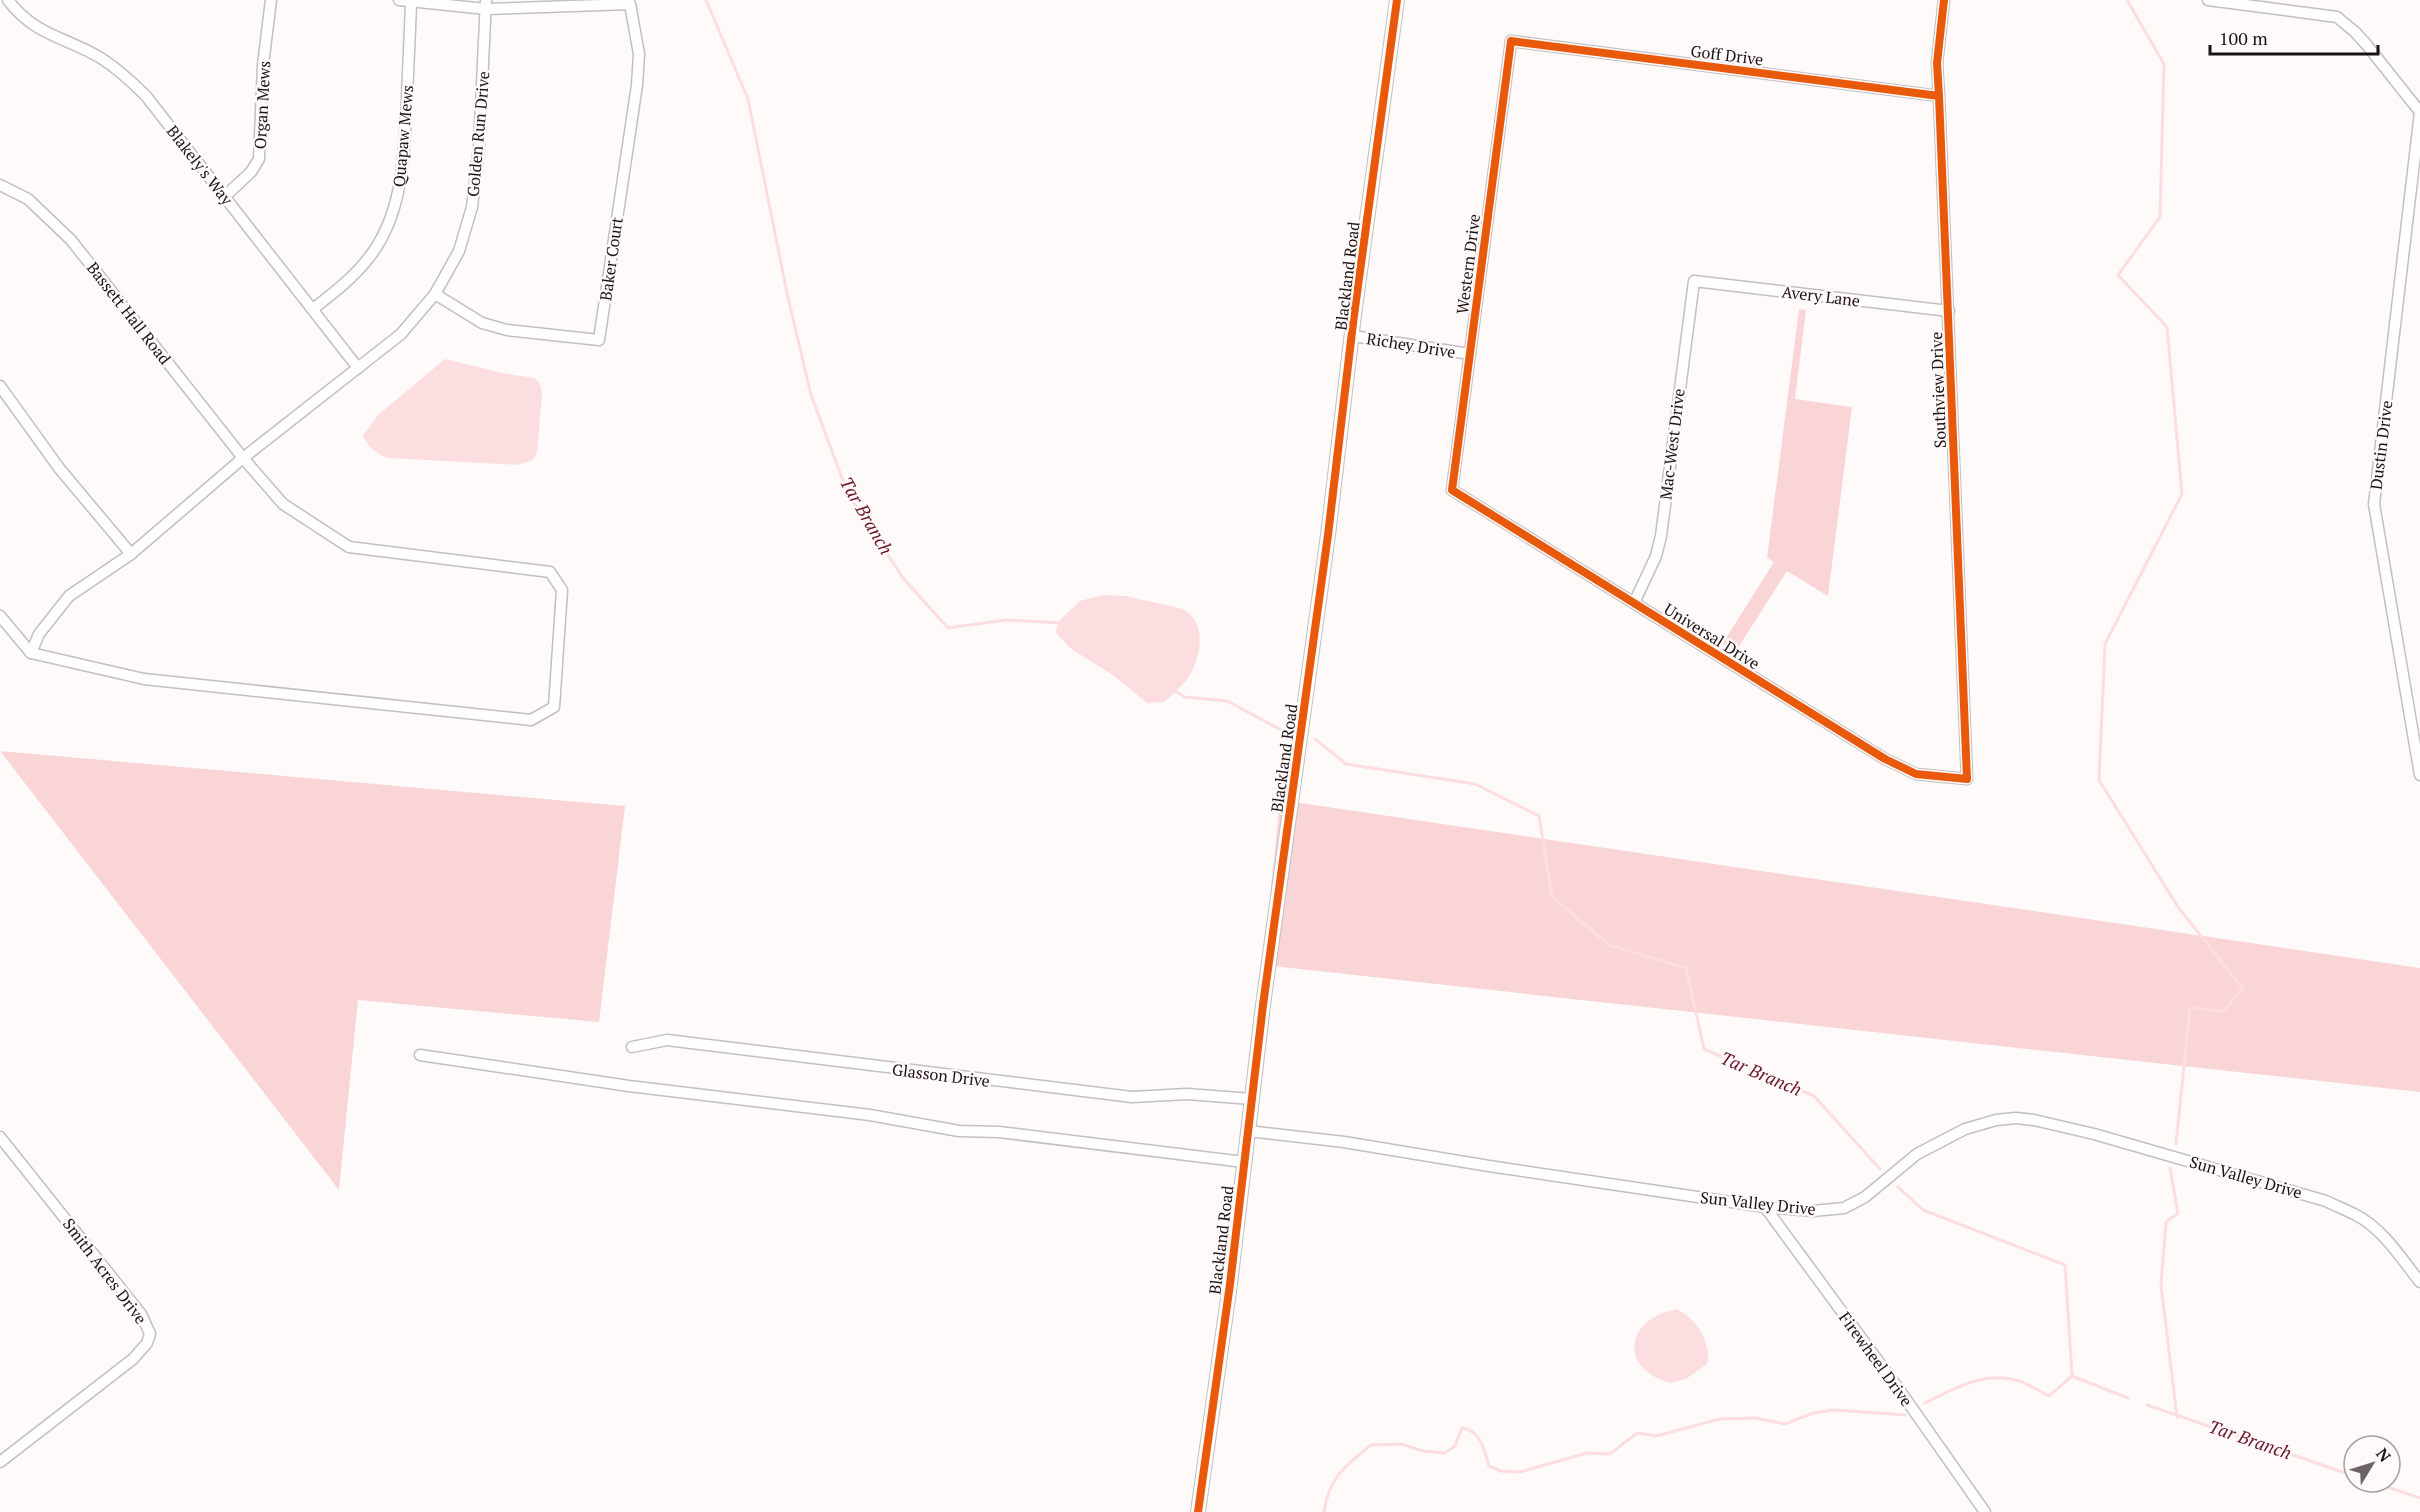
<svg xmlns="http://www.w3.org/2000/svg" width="2420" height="1512" font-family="'PT Serif',serif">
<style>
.green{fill:#fad5d7}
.water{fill:#fcdee0}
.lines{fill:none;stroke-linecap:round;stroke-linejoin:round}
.stream{stroke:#fcdee0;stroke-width:3}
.street-casing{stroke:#c5bebe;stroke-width:13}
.secondary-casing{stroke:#c5bebe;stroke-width:16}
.street{stroke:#fffefe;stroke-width:10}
.secondary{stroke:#fffefe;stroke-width:14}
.cycleway-casing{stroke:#fff9f9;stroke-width:11}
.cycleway{stroke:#e8590c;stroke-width:8}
.labels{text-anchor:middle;stroke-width:5;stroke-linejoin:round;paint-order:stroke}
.street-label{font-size:16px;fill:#1c1213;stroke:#fff9f9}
.water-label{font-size:18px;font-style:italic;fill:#691528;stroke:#fff9f9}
</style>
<rect width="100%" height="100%" fill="#fefafa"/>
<g class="green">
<polygon points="1799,309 1806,310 1795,399 1852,407 1828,596 1787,571 1736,651 1723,643 1774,562 1767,558"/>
<polygon points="0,751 625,806 599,1022 358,1000 339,1190"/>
<polygon points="1280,800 2420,968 2420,1092 1263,965"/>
</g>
<g class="water">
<path d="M445,359l57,14 33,5 5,6 2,9 -5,59 -4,8 -16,5 -129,-7c-12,-4 -20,-11 -25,-22l15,-21z"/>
<path d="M1103,595l23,1 57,13c20,11 20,37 11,58 -5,13 -19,26 -30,35l-17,1 -33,-27 -44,-28 -13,-14 -1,-5 4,-9 20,-19z"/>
<path d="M1676,1309c20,8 36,35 31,55l-21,15 -16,4c-52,-15 -45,-63 6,-74z"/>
</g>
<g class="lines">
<g class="stream">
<polyline points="706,0 748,99 787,293 811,395 848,494 903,578 948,628 1006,620 1062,623"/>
<polyline points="2127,0 2164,64 2160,217 2118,275 2167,327 2182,494 2105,644 2099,780 2178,907 2243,989 2223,1011 2190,1008 2176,1144"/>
<polyline points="1173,690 1185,697 1227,701 1285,732"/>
<polyline points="1315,739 1346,764 1475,784 1539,816 1552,897 1609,945 1686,968 1704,1049 1814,1096 1880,1169"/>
<polyline points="2170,1168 2178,1213 2166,1222 2161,1285 2177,1417"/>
<polyline points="1898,1187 1923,1210 2065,1265 2072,1376 2128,1398"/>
<path d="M1925,1403c29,-14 60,-33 94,-22 10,3 20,10 30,15l23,-20"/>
<polyline points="2147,1405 2354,1476"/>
<polyline points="2373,1482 2420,1498"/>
<path d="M1324,1512c5,-35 21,-46 47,-67l30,-1 22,7 22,2 10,-7 7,-18c19,3 22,21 27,38l12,5 19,1 67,-19 23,1 27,-21 19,3 64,-17 35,-1 30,6 28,-11 21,-3 71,5"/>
</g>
<defs>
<g id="street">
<path d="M8,0c26,35 57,37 91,57 18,11 32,24 47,39l212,272"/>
<polyline points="399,0 486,9 630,4 639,54 637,85 599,340 507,330 482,323 435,294"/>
<polyline points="2208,0 2337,17 2355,32 2366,44 2420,112"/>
<polyline points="1939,96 1511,41 1452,490 1885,759 1916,774 1967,779 1939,96 1937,63 1944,0"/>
<polyline points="2420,112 2374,504 2420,775"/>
<polyline points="0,185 28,199 71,240 243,458 283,504 349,547 550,572 562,590 554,707 531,720 144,679 31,653 0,616"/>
<polyline points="224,197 251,172 259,159 263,65 271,0"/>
<path d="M313,309c19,-15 39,-30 54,-49 37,-45 37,-106 40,-161 1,-32 3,-64 4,-96"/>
<polyline points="1353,336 1470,354"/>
<polyline points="0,386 59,468 131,554"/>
<polyline points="1634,603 1656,556 1661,536 1694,281 1949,311"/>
<polyline points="31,653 39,634 69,596 131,554 243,458 401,334 435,294 459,251 472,207 479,147 486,0"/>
<polyline points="632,1047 667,1040 1132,1097 1187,1094 1252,1099"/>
<polyline points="420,1055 629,1086 870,1115 959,1131 999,1132 1244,1162"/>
<path d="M1248,1131l96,11 145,24 276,41 48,4 31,-3 21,-11 52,-43 48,-25 31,-9 20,-2 18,2 60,14 232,67c10,5 20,9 30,14 27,14 45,43 64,67"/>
<polyline points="0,1137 141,1314 150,1334 147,1343 133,1359 0,1462"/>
<polyline points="1765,1207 1898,1388 1985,1512"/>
</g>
<polyline id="secondary" points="1198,1512 1230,1284 1263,1005 1328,535 1354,315 1397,0"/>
</defs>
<use href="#street" class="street-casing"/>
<use href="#secondary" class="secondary-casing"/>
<use href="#street" class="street"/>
<use href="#secondary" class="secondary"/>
<defs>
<g id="cycleway">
<polyline points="1939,96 1511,41 1452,490 1885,759 1916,774 1967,779 1939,96 1937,63 1944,0"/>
<polyline points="1198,1512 1230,1284 1263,1005 1328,535 1354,315 1397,0"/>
</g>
</defs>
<use href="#cycleway" class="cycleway-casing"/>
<use href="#cycleway" class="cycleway"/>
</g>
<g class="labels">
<g class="street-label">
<text transform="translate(1727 55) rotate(7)" y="6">Goff Drive</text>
<text transform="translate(262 105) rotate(-87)" y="6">Organ Mews</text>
<text transform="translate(478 134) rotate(-85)" y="6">Golden Run Drive</text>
<text transform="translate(403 136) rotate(-85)" y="6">Quapaw Mews</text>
<text transform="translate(200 165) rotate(52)" y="6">Blakely's Way</text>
<text transform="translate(611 259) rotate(-82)" y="6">Baker Court</text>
<text transform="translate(1468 264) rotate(-83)" y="6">Western Drive</text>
<text transform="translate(1347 276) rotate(-83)" y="6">Blackland Road</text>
<text transform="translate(1821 296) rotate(7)" y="6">Avery Lane</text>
<text transform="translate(129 313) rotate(52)" y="6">Bassett Hall Road</text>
<text transform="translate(1411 345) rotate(9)" y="6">Richey Drive</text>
<text transform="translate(1938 390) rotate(-92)" y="6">Southview Drive</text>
<text transform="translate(1672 444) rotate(-83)" y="6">Mac-West Drive</text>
<text transform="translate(2381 445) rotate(-83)" y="6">Dustin Drive</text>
<text transform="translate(1712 636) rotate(32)" y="6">Universal Drive</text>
<text transform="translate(1284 758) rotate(-82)" y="6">Blackland Road</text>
<text transform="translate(941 1075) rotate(7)" y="6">Glasson Drive</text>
<text transform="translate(2246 1177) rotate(16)" y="6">Sun Valley Drive</text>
<text transform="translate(1758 1203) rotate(6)" y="6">Sun Valley Drive</text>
<text transform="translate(1221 1240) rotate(-83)" y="6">Blackland Road</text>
<text transform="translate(105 1271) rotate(53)" y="6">Smith Acres Drive</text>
<text transform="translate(1876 1359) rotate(54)" y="6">Firewheel Drive</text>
</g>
<g class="water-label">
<text transform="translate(866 516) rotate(60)" y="6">Tar Branch</text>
<text transform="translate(1761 1074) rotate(23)" y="6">Tar Branch</text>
<text transform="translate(2250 1440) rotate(19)" y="6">Tar Branch</text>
</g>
</g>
<g transform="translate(2372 1464) rotate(52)"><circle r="28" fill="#fff9f9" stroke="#a49d9d" stroke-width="1.5"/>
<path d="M0-4.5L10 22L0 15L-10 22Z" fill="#6b6364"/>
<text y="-9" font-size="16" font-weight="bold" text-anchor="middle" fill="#1c1213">N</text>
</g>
<path d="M2210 45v9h168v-9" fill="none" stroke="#1c1213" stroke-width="3"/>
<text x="2219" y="45" font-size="18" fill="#1c1213" stroke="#fff9f9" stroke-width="4.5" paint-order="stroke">100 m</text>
</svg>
